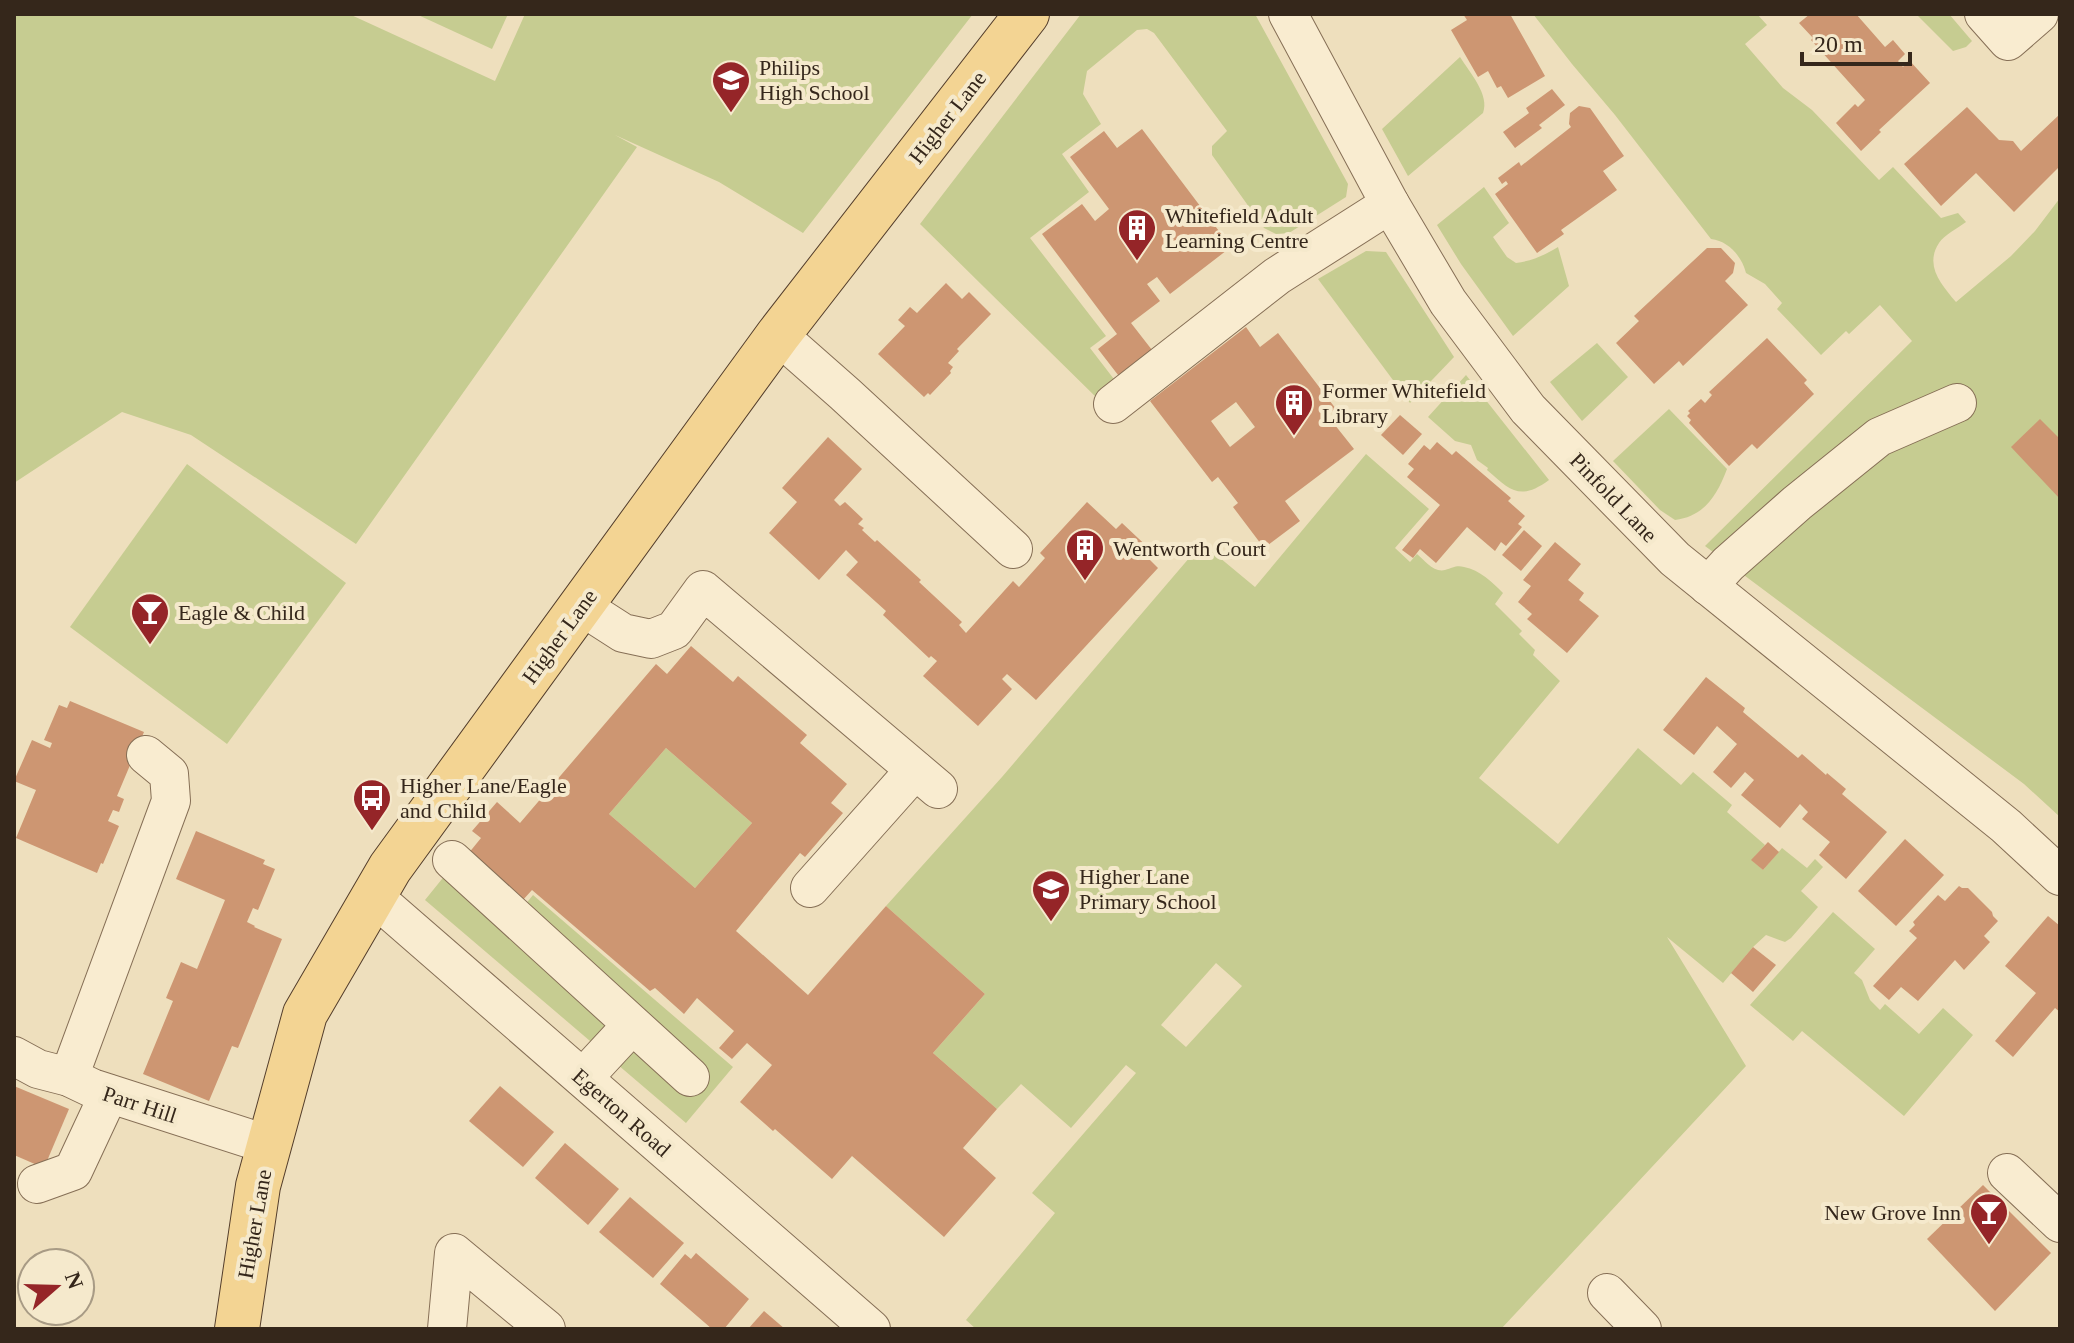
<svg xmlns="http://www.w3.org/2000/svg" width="2074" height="1343" font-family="Georgia,serif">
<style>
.green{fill:#c6cc91;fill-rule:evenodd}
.building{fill:#cd9672;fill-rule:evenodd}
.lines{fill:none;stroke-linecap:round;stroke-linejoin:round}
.minor-casing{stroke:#866f56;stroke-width:40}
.major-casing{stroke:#533d2b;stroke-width:46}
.minor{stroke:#f9ecd0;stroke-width:38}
.major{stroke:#f3d493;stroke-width:44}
.labels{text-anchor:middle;stroke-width:8;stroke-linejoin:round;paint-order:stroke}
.poi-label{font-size:22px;fill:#35271b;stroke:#f5e9cc;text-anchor:start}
.street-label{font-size:22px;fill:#35271b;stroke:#f5e9cc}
</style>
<rect width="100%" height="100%" fill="#eedfbd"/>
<g class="green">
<polygon points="14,14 349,14 495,81 525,14 973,14 803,233 719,182 615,135 637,147 356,544 191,435 122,412 14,483"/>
<polygon points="416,14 508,14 492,49"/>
<polygon points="1081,14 1255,14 1348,184 1346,197 1289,233 1276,234 1264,228 1212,155 1212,146 1227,131 1154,33 1147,29 1137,30 1087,71 1083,94 1101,124 1062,154 1089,192 1030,238 1106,336 1090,348 1120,387 1101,402 920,224"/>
<path d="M1533,14h224l10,11 -22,19 38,44 29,22 67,70 14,-13 48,51 17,-5 8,9c-8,6 -22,13 -27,21 -15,23 3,42 17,59l55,-46 24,-25 25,-33v619l-36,-33 -319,-238 207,-205 -32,-36 -31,29 -3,-3 -25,24 -44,-46 5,-6 -17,-19 -19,-11c-4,-16 -17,-32 -35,-34l-96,-124 -43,-51z"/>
<polygon points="1916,14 1949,14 1972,41 1966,47 1953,51"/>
<path d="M1460,57c10,16 30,38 23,56l-75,63 -26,-47z"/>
<path d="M1484,187l25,36 -16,14 14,20 9,6c16,-2 29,-8 42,-16l11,39 -56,50 -52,-72 -24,-39z"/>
<polygon points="1366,251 1386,252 1454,357 1410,403 1318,279"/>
<polygon points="1597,343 1628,377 1582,421 1550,382"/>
<path d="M1466,375l83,105c-29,21 -38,11 -62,-10l1,-2 -11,-8 -6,-15 -16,-4 -27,-24z"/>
<path d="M1669,409l58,60c-10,26 -22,47 -52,51l-15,-10 -47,-49z"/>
<path d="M1366,454l63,55 -34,39 15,14 7,-8c7,6 17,19 28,16 8,-2 11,-5 19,-3 16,3 28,15 39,26l-8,11 27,27 -3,3 16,16 -2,5 27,26 -81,97 79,66 80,-96 43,37 12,-13 39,33 -5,7 38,33 -13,15 11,10 19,-22 25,20 8,-9 8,8 -22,24 17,16 -27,31 -6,4 -19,-7 -13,12 -30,36 -56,-46 79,129 -245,263h-525l-10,-9 89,-107 -23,-20 104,-120 -10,-8 -55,63 -50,-44 -24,25 -64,-56 52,-59 -99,-88 116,-129 200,-234 53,44zM1216,963l26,23 -56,61 -25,-22z"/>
<polygon points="187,464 346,583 227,744 70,627"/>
<polygon points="666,748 752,823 695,888 609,814"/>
<polygon points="463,853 524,906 533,895 733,1067 686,1123 425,900"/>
<polygon points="1833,912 1875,949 1854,973 1862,980 1870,1000 1880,1010 1885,1004 1919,1034 1943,1008 1973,1035 1904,1116 1802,1031 1793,1041 1750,1005"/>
</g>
<g class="building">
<polygon points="1463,14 1510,14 1545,76 1508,98 1501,86 1497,88 1488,71 1478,77 1451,30 1467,20"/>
<polygon points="1810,14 1856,14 1885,47 1893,40 1905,54 1898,61 1903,67 1909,60 1930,83 1879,130 1881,132 1861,151 1836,123 1855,104 1858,107 1865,100 1811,40 1813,38 1799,23"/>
<polygon points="1552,89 1565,105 1539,125 1542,128 1515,148 1503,132 1529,113 1526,108"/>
<polygon points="1579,106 1590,108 1624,156 1603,171 1617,190 1561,230 1564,234 1537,253 1495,194 1508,184 1506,181 1502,184 1498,178 1519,162 1521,166 1571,127 1569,124 1570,113"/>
<polygon points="1967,107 1999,140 2013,141 2021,151 2060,114 2060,166 2014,212 1976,173 1941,206 1904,164"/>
<polygon points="1142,129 1231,247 1170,294 1157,277 1147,284 1160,301 1131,323 1159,359 1125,384 1098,349 1117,334 1042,234 1082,204 1095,221 1109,209 1070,157 1104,131 1117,148"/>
<polygon points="1707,248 1721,248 1735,263 1733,273 1725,281 1748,305 1683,366 1679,361 1654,384 1616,343 1639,321 1634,316"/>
<polygon points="946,283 962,299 969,292 991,314 957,349 959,351 948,363 953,367 950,371 951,373 930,395 928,393 924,397 878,354 905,326 898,320 910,307 917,313"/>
<path d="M1246,327l14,20 18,-14 58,76 -9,6 27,34 -69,52 15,20 -36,27 -31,-41 5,-4 -20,-26 -6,5 -62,-81zM1236,402l19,25 -25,20 -19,-26z"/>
<polygon points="1767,338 1807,380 1804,383 1814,394 1757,449 1752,444 1729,466 1689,423 1691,420 1687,416 1690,413 1688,411 1701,399 1705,403 1712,395 1709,392"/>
<polygon points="1400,415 1422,434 1403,455 1381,435"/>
<polygon points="2040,419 2060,439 2060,499 2011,447"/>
<polygon points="828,437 862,469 834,500 840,506 845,502 863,519 858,524 864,528 862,530 875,542 877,540 921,580 919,582 962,622 959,625 966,633 1013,581 1019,587 1045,558 1040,553 1087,502 1116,529 1122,523 1155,554 1150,560 1158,568 1036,700 1007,674 1002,679 1012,689 978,726 923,676 937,661 931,656 929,658 883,615 886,611 846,575 858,562 846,550 819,580 769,533 797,502 782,488"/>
<polygon points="1437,442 1452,455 1456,451 1511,498 1508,501 1525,516 1518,524 1522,527 1506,546 1501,542 1495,551 1467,527 1436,563 1420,549 1413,558 1402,550 1440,505 1407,477 1414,469 1408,464 1424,445 1430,450"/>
<polygon points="1524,530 1542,546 1521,571 1502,555"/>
<polygon points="1555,542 1581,564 1568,580 1584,593 1579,600 1599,616 1567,653 1527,619 1532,614 1518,602 1531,586 1523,580"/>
<path d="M691,646l42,36 5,-6 69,59 -7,8 47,41 -16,19 12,10 -38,44 -5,-4 -64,78 72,64 78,-89 99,88 -52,59 64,56 -34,39 33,30 -52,59 -92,-81 -20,23 -57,-50 -2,2 -33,-29 32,-37 -25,-22 -15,16 -13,-11 15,-17 -37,-33 -13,16 -29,-26 -5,3 -118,-101 -10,11 -54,-47 13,-16 -9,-7 25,-29 23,21 136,-159 11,10zM666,748l86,75 -57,65 -86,-74z"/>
<polygon points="1706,677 1745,708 1743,712 1798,758 1802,754 1826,775 1827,773 1846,789 1842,794 1887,832 1846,879 1819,855 1830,842 1802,819 1808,812 1800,804 1780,828 1741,795 1754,780 1745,772 1731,788 1713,772 1737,744 1717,726 1694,755 1663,730"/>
<polygon points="70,701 144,732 117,796 124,799 119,812 113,810 108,821 119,826 103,864 101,863 97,873 16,838 36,790 14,781 32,740 50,748 52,743 44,740 59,705 67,708"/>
<polygon points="196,831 265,860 263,864 275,869 258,910 253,908 247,922 255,926 254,927 282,939 238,1048 232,1046 209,1101 143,1074 173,1001 166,998 181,962 197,969 225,900 176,879"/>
<polygon points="1905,839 1944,875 1896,926 1858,891"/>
<polygon points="1768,842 1779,852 1763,870 1751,860"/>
<polygon points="1959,886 1962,888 1968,888 1992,912 1993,916 1998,921 1984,936 1990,942 1964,970 1955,960 1918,1001 1901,987 1889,1000 1873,986 1917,938 1909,931 1915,925 1913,922 1938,895 1945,901"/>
<polygon points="2048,916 2060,926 2060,1012 2055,1008 2013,1057 1995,1041 2036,993 2005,966"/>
<polygon points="1753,947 1776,965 1753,992 1731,973"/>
<polygon points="14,1086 69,1109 44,1168 14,1155"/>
<polygon points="500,1086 554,1132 523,1167 469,1121"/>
<polygon points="565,1143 619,1189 588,1225 535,1178"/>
<polygon points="1983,1185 2051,1253 1995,1311 1927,1239"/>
<polygon points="630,1197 684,1243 653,1278 599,1232"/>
<polygon points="696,1253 749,1299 724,1329 712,1329 660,1284 685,1254 691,1259"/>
<polygon points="764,1311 785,1329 748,1329"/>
</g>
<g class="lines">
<defs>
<g id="minor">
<polyline points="1288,14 1390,204 1448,302 1528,409 1675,559 2006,826 2060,876"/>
<polyline points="1984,14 2008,41 2039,14"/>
<polyline points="778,335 845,394 1013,549"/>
<polyline points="1113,404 1277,276 1390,204"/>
<polyline points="1708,586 1728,564 1797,503 1879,437 1957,403"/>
<polyline points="581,606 623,633 651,639 674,630 703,590 938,789"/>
<polyline points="452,860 690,1077"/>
<polyline points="810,888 915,770"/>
<polyline points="373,896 871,1329"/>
<polyline points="14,1056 38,1069 69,1077 92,1088 269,1145"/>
<polyline points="69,1077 171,801 169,774 146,755"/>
<polyline points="583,1078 632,1025"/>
<polyline points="2007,1173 2060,1223"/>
<polyline points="37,1184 73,1171 109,1094"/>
<polyline points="1607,1293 1642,1329"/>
<polyline points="447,1329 454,1253 546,1329"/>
</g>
<polyline id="major" points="237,1329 258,1186 305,1014 390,868 778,335 1027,14"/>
</defs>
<use href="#minor" class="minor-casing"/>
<use href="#major" class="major-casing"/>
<use href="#minor" class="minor"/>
<use href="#major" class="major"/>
</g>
<defs>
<symbol id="school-pin" viewBox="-11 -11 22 30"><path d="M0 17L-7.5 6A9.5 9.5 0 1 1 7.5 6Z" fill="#952528" stroke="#f5e9cc"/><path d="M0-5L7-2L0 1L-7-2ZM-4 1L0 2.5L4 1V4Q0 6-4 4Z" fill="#fff"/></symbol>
<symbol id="building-pin" viewBox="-11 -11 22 30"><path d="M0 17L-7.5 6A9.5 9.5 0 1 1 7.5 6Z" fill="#952528" stroke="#f5e9cc"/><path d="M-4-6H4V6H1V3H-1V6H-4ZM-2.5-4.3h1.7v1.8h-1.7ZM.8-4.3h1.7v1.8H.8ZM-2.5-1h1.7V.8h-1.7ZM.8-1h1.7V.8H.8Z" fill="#fff"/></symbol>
<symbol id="bar-pin" viewBox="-11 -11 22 30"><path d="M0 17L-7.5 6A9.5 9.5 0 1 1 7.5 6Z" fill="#952528" stroke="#f5e9cc"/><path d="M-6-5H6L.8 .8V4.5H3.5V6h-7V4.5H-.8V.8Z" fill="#fff"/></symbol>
<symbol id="bus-pin" viewBox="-11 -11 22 30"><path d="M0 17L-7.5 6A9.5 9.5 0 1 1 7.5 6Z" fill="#952528" stroke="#f5e9cc"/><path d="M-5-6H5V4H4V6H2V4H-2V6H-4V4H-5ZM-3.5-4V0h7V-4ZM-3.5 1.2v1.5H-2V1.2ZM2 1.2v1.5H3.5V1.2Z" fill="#fff"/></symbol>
</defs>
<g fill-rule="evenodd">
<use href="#school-pin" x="709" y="58" width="44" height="60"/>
<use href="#building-pin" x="1115" y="206" width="44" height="60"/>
<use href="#building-pin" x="1272" y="381" width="44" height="60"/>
<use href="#building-pin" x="1063" y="526" width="44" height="60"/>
<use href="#bar-pin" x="128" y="590" width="44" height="60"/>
<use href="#bus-pin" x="350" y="776" width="44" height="60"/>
<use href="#school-pin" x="1029" y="867" width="44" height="60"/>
<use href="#bar-pin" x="1967" y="1190" width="44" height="60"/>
</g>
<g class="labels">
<g class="poi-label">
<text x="759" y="75">Philips<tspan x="759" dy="25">High School</tspan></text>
<text x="1165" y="223">Whitefield Adult<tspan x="1165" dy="25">Learning Centre</tspan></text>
<text x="1322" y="398">Former Whitefield<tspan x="1322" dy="25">Library</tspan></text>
<text x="1113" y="556">Wentworth Court</text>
<text x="178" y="620">Eagle &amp; Child</text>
<text x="400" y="793">Higher Lane/Eagle<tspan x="400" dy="25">and Child</tspan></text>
<text x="1079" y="884">Higher Lane<tspan x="1079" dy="25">Primary School</tspan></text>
<text x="1961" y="1220" text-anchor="end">New Grove Inn</text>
</g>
<g class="street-label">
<text transform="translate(947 117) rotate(-52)" y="8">Higher Lane</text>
<text transform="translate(1614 497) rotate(46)" y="8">Pinfold Lane</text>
<text transform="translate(559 636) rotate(-54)" y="8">Higher Lane</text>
<text transform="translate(140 1104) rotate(18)" y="8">Parr Hill</text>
<text transform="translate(622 1112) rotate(41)" y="8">Egerton Road</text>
<text transform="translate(254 1224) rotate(-80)" y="8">Higher Lane</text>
</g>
</g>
<rect width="2074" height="1343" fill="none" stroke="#35271b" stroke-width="32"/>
<g transform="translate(56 1287) rotate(70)"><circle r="38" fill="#f5e9cc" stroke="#a89b85" stroke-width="2"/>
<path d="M0-6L14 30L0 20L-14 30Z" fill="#952528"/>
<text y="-12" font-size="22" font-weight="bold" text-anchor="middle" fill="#35271b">N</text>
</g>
<path d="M1802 52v12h108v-12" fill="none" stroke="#35271b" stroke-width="4"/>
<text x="1814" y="52" font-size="24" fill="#35271b" stroke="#f5e9cc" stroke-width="6" paint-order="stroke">20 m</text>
</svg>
